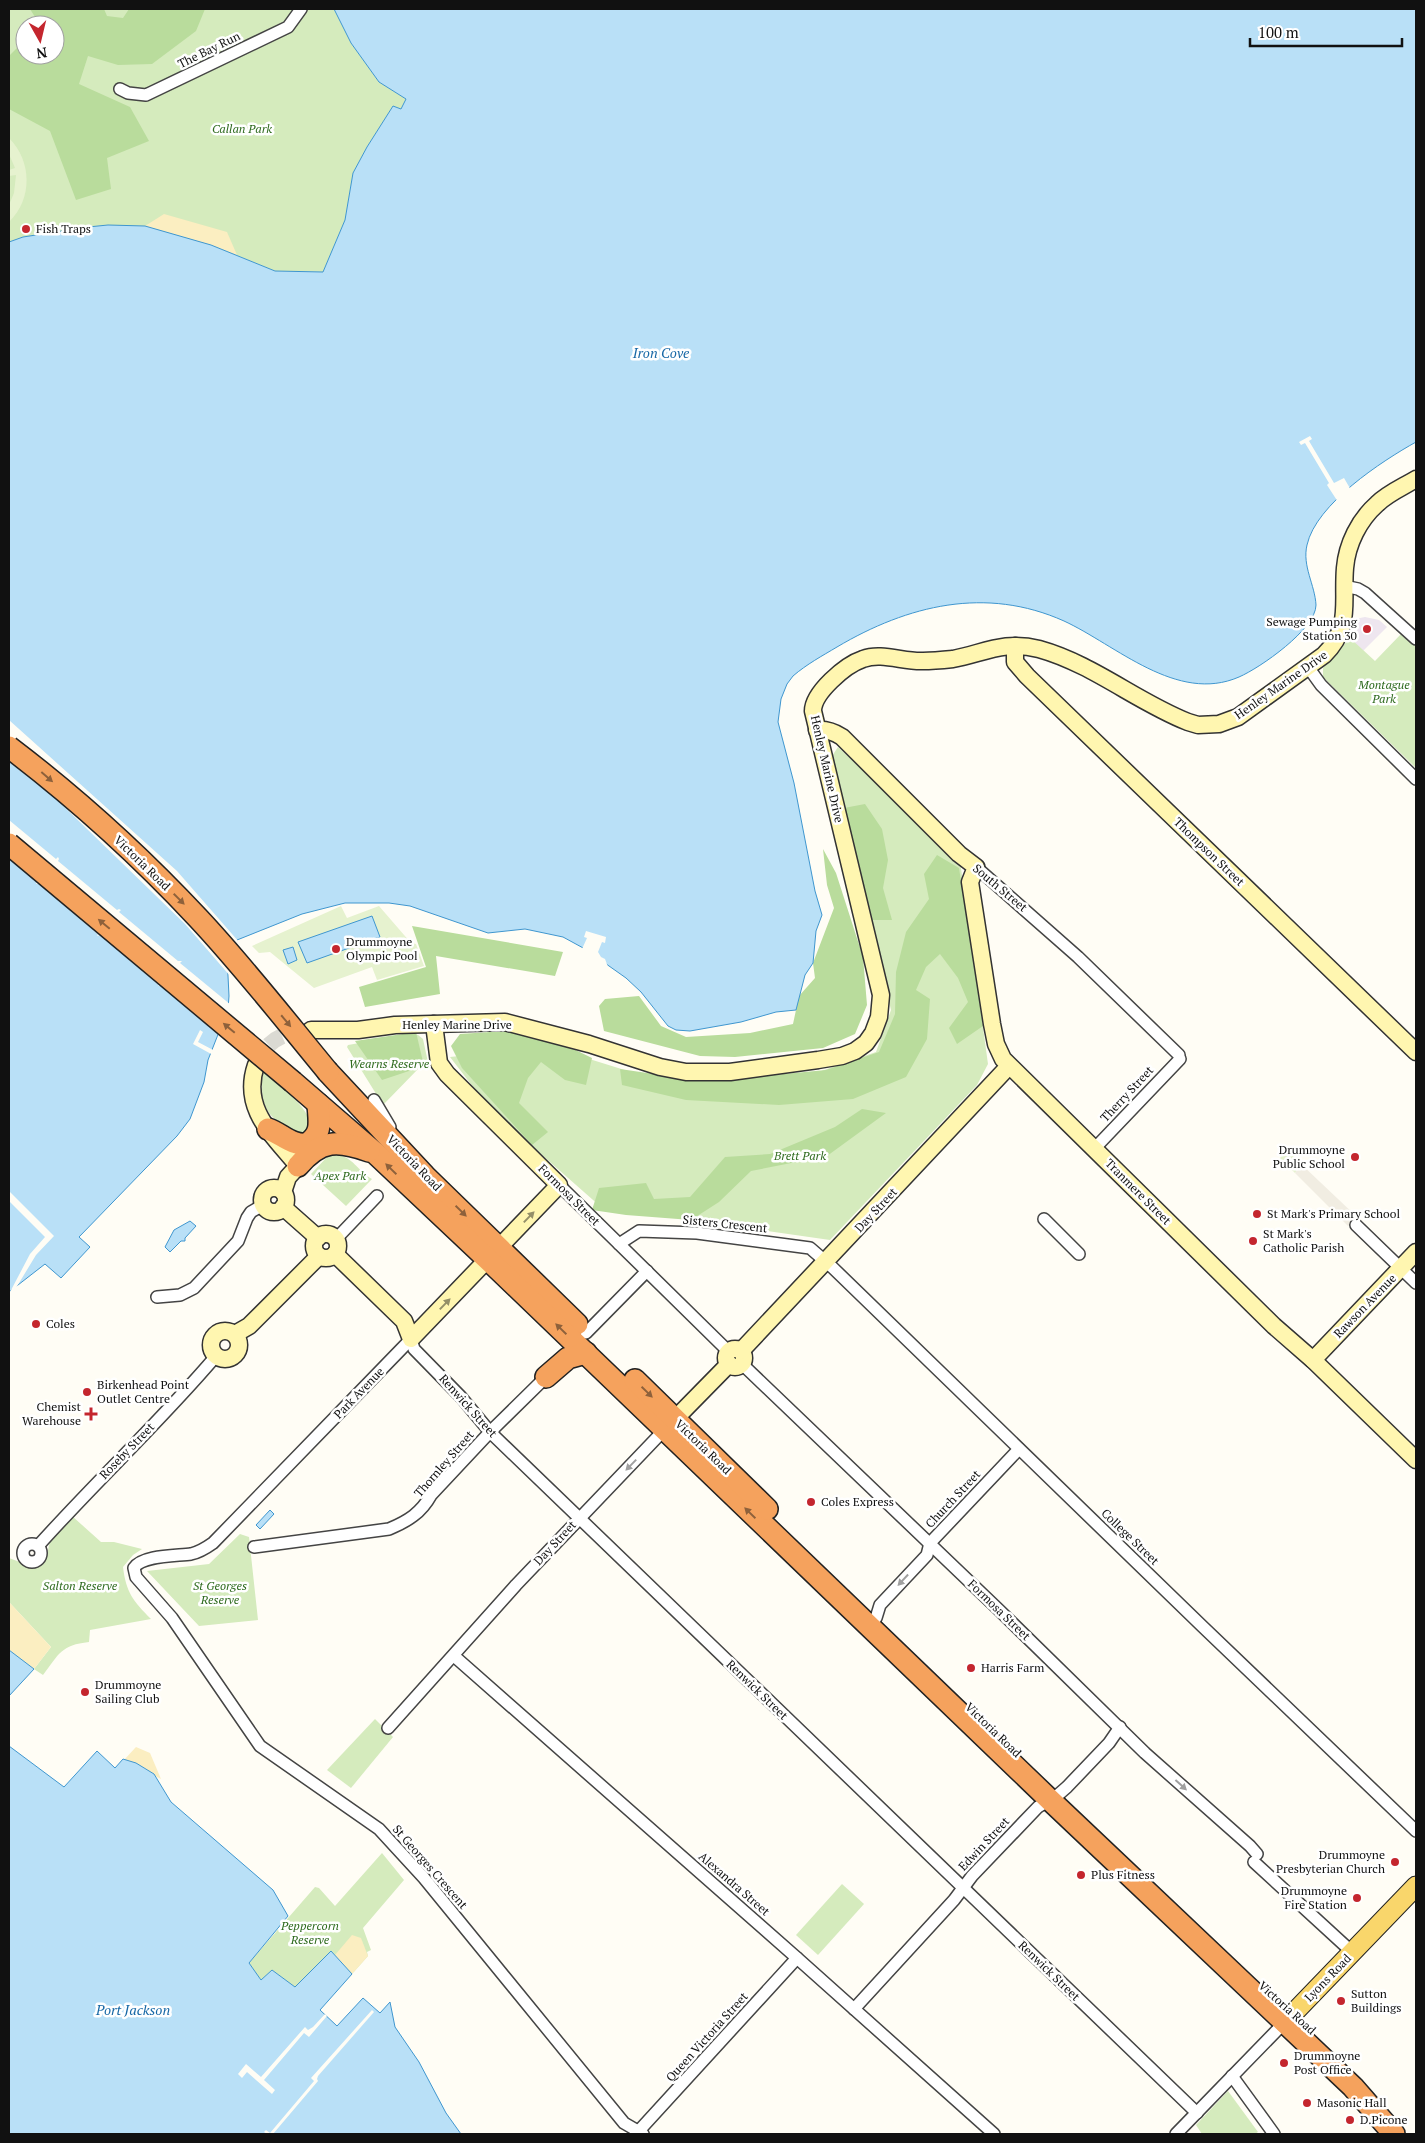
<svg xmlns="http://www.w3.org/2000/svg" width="1425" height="2143" font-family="'PT Serif',serif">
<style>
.industrial{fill:#eee6ef}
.green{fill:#d5ebbd;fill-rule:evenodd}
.forest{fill:#b9dc9c}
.sand{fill:#fbeec1}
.pitch{fill:#e6f2cf}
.plaza{fill:#f1ede2}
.water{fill:#b9e0f7;stroke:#3f96cf}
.pier{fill:#fffdf5}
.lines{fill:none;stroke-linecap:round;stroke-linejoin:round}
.secondary-tunnel{stroke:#dbdad3;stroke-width:16;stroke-dasharray:16 8;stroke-linecap:butt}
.street-casing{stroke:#444;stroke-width:14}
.secondary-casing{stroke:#333;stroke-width:19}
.primary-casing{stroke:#222;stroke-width:21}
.highway-casing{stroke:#222;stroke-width:24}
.street{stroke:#fff;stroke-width:11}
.secondary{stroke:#fff6b0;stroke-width:16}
.primary{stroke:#f9d66b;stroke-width:19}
.highway{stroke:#f5a25d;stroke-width:21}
.highway-bridge-casing{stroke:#222;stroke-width:24;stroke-linecap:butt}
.highway-bridge{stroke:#f5a25d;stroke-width:21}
.oneway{fill:#8e613b}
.oneway2{fill:#948f68}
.oneway3{fill:#a0a0a0}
.poi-dot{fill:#c4262e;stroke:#fff;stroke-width:2}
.labels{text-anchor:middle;stroke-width:5;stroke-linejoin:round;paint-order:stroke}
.street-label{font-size:12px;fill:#111;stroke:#fff}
.park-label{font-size:12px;font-style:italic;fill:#2f6b1f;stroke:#fff}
.poi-label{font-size:12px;fill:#111;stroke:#fff;text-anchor:start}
.water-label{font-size:14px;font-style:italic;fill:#1768a6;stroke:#fff}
</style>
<rect width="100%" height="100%" fill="#fffdf5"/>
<polygon class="industrial" points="1365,617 1379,620 1387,627 1363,651 1350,638 1355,619"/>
<g class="green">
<path d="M9,9h325l17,34 28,39 27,17 -5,10 -8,-3 -26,41 -14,26 -8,47 -22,52 -48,-1 -64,-26 -103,-20 -85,12 -14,5zM25,25h30v30h-30z"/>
<polygon points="1402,633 1416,647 1416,768 1323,677 1323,668 1350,638 1375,661"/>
<polygon points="838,747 960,861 988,1064 977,1085 830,1240 601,1207 542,1155 477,1092 450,1057 496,1052 519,1037 663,1082 804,1077 876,1052 891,1010 832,756"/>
<polygon points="412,1034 418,1035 423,1039 429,1067 418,1069 383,1105 347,1047 348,1045"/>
<path d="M263,1070c11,11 40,33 45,47 3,6 0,14 -1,20 -37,-17 -49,-24 -44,-67z"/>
<path d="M337,1155c15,1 21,16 35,24l-26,27 -35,-32 17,-18z"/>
<path d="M72,1516l29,26h13l28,7 -9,6 -10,12c3,25 10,34 28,52l-61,11 -1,12c-28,3 -30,12 -46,33l-9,-6 17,-22 -42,-45v-44l24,9c19,-7 12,-16 19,-30 4,-7 14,-15 20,-21z"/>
<polygon points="240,1534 249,1537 258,1620 199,1626 147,1571 209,1564"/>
<polygon points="375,1719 393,1737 351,1788 327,1770"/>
<polygon points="382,1853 404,1880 363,1928 371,1950 367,1952 368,1956 352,1974 331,1951 295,1987 272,1970 261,1980 249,1963 315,1887 319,1888 335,1906"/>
<polygon points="842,1884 864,1904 818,1955 796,1935"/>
<polygon points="1228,2091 1258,2132 1255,2134 1202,2134 1196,2125"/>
</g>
<g class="forest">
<polygon points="30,9 104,9 107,16 123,18 129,9 205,9 196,31 152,64 118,65 88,56 79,84 130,107 149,141 107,158 111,189 76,200 50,131 9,109 9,56 25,40 25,55 55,55 55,25 40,25"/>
<polygon points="865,804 882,829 888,860 883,888 892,920 870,920 844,808"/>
<polygon points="823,849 836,873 863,957 867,1005 855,1034 823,1048 735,1057 700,1056 604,1031 599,1006 605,999 639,996 661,1026 686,1037 750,1033 793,1024 799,996 815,978 813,963 834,908 827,885"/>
<polygon points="937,855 959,868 983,1026 957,1044 949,1028 968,1002 958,978 940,954 926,967 916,990 930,999 927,1039 906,1077 853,1099 779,1105 686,1100 622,1085 620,1069 688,1079 762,1076 826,1070 879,1052 895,1014 896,972 906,932 929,899 924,874"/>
<polygon points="412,926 563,952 555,976 436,956 440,994 365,1007 359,987 426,967"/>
<polygon points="505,1031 557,1041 592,1058 586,1085 565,1080 541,1062 528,1078 519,1103 548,1132 532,1145 462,1068 451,1046 460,1034"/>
<polygon points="416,1032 424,1066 382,1080 355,1041"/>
<polygon points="862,1109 886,1113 827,1156 751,1171 719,1202 691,1220 626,1215 592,1210 599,1188 646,1183 654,1199 690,1197 725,1157 770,1154 835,1127"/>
</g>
<g class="sand">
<polygon points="164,214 227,232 237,255 211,245 145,226"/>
<polygon points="9,1602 51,1647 34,1669 9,1650"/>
<polygon points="136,1747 150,1753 161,1779 124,1760"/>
<polygon points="352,1935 361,1938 368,1956 352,1974 335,1955"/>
</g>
<g class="pitch">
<path d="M9,138c23,23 24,61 0,84v-17l5,-12 2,-18 -7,1v-6l6,-2 -6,-14z"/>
<polygon points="341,906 347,918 379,906 411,943 416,944 424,966 377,980 372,967 314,988 270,952 259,953 252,946"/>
<polygon points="1287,1150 1301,1164 1295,1173 1280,1158"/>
</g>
<polygon class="plaza" points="1301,1164 1357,1217 1348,1226 1295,1173"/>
<g class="water">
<path d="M334,9h1082v433c-34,19 -100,62 -109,103 -5,21 8,40 9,60 0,24 -56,63 -77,72 -62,27 -123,-32 -175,-56 -78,-35 -156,-16 -227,26 -15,9 -30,17 -44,29l-6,8 -6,15 -3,23 16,61 21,108 7,24 -6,16 -3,32 -8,12 -9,35 -20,2 -35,10 -51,9 -14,-1 -8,-4 -27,-34 -15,-14 -41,-29 -22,-12 -38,-8 -37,4 -78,-27 -21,-3h-44l-43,11 -65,26 -10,16 2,40 -1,13 -20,51 -4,22 -14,37 -13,17 -98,101 11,10 -29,31 -16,-14 -36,28v-1050l14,-5 65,-10 20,-2 37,1 66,19 64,26 48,1 22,-52 8,-47 14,-26 26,-41 8,3 5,-10 -27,-17 -28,-39z"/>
<polygon points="372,916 380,937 307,963 298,942"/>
<polygon points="293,947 297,960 288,964 283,950"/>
<polygon points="190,1221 196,1226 185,1238 185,1241 181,1241 170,1252 165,1247 174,1230"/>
<polygon points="270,1510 274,1514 260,1529 256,1525"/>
<polygon points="9,1650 34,1669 9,1696"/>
<polygon points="9,1746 64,1787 97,1751 115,1768 123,1759 136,1763 154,1774 171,1802 273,1890 288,1916 249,1963 261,1980 272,1970 295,1987 331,1951 352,1974 320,2010 337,2026 363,1998 380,2013 390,2002 395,2027 419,2062 446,2113 461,2134 9,2134"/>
</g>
<g class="pier">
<polygon points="1310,436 1312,439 1309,441 1334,483 1344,478 1351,490 1338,502 1327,485 1329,483 1305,443 1301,445 1299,442"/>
<polygon points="9,720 177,871 239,942 234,945 230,956 231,977 185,924 53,796 9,762"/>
<polygon points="9,820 56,859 58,857 59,859 58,861 117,910 119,909 121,910 119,912 178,961 182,961 180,963 231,1005 220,1036 161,986 158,986 159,985 100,935 97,936 98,934 39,884 36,884 37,882 9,858"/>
<polygon points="586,931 606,937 605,943 602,942 598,952 601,957 605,959 608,967 582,949 587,938 584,937"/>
<polygon points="200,1030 203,1032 198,1042 215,1051 213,1055 193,1044"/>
<polygon points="9,1191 54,1236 36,1255 16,1288 9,1294 30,1254 45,1237 9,1201"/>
<polygon points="372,2010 374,2012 318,2076 317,2079 318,2081 273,2134 267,2134 264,2132 266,2130 270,2133 314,2081 311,2078"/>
<polygon points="325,2014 327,2016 309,2037 304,2033 264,2080 275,2090 272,2094 247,2072 242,2078 238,2074 246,2064 261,2077 305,2027 308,2030 313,2027"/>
</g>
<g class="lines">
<path class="secondary-tunnel" d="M256,1065c9,-23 25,-32 48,-34"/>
<defs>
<g id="street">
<polyline points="120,89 128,93 146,95 288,27 301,9"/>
<polyline points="1344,586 1358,589 1365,593 1416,639"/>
<polyline points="1308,667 1321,685 1416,779"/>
<polyline points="976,867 1078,957 1179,1055"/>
<polyline points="374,1100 390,1127"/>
<polyline points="1095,1148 1180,1059"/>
<polyline points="559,1185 729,1352"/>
<polyline points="1044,1219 1079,1254"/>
<polyline points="1356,1225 1416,1283"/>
<polyline points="336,1239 377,1196"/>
<polyline points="619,1244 639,1231 697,1233 810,1248 833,1268 1202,1626 1416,1831"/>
<polyline points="157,1297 180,1295 194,1288 238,1241 247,1218 251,1212 263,1205"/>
<polyline points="586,1333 647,1271"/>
<path d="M411,1339l-198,204c-7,5 -13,9 -22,11 -14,2 -49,1 -57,14l2,9 36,41 88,128 119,83 45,49 200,245 19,11"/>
<polyline points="411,1339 414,1349 461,1397 490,1432 1197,2113"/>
<polyline points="742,1364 999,1610 1145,1753 1250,1846 1257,1854"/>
<circle cx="32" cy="1553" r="9"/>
<path d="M38,1546c58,-65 122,-124 178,-190"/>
<path d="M254,1547l135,-18c19,-8 32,-16 42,-34l59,-63 56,-55"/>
<polyline points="876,1618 880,1605 927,1555 930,1543 1019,1449"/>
<polyline points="454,1656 797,1958 994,2134"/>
<polyline points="388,1728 516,1585 667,1427"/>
<polyline points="1254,1862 1352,1952"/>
<polyline points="854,2009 954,1900 972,1876 1038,1807 1059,1794 1067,1787 1109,1743 1120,1727"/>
<polyline points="1232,2076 1274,2134"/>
<polyline points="636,2134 797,1958"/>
<polyline points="1176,2134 1284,2023"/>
</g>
<g id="secondary">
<polyline points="1015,646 1015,662 1027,676 1416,1052"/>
<path d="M817,730c10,-1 17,2 25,7l117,117 17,13 -6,15 22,142 4,20 7,15 271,267 39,34 103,100"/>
<path d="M311,1030h47l37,-5 110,-3 84,22 71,23 26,5h44l88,-12 24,-4 13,-5 11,-8 7,-10 6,-16 2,-22 -68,-284c0,-18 32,-46 50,-52 18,-7 41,3 60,2 10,0 20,-1 30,-2 31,-6 52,-19 86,-10 54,15 98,53 149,73l10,3 21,-1 19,-7 86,-62c28,-28 18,-51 21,-87 2,-24 14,-48 32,-64 11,-11 26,-17 39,-25"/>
<path d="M256,1065c-15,44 17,70 42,101l-10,11 -5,15"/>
<circle cx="274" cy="1200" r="12"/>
<polyline points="283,1207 318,1238"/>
<circle cx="326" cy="1246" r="12"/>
<polyline points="335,1254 404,1321 411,1339 559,1185 447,1074 439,1063 434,1024"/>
<circle cx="225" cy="1345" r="14"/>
<polyline points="235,1334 249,1326 319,1256"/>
<circle cx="735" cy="1358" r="9"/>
<polyline points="741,1351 1009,1066"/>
<polyline points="1313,1360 1416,1252"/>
<polyline points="675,1419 729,1364"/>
</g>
<polyline id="primary" points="1284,2023 1416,1886"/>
<g id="highway">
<polyline points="328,1072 425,1176 577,1324"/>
<polyline points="293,1082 374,1152 499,1270 1050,1800 1353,2087 1394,2134"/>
<path d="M268,1129c14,5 24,17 39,15 16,-11 12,-22 11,-40"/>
<path d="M298,1166c23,-27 40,-26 71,-15"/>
<polyline points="546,1377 568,1358 586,1353"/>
<polyline points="635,1380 767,1509"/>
</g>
</defs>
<use href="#street" class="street-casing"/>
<use href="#secondary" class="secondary-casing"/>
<use href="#primary" class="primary-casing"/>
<use href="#highway" class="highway-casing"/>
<use href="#street" class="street"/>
<use href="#secondary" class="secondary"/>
<use href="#primary" class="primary"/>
<use href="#highway" class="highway"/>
<defs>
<g id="highway-bridge">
<path d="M9,747c67,51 131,109 189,171 46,49 87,102 130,154"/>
<polyline points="9,844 293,1082"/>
</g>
</defs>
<use href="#highway-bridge" class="highway-bridge-casing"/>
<use href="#highway-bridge" class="highway-bridge"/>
</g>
<defs><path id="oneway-solid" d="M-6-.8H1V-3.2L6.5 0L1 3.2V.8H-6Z" transform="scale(1.25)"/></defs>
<g class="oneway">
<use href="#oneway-solid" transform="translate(47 777) rotate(41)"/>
<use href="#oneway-solid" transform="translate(179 899) rotate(45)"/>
<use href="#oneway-solid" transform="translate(104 924) rotate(-140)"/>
<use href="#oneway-solid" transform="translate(286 1021) rotate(50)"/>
<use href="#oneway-solid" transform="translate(229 1028) rotate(-140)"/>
<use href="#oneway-solid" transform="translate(391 1169) rotate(-136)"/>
<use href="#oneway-solid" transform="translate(461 1211) rotate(44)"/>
<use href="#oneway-solid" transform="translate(561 1329) rotate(-136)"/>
<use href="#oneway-solid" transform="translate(647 1392) rotate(44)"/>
<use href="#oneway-solid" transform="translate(750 1513) rotate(-136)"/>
</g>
<g class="oneway2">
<use href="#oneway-solid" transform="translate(529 1217) rotate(-46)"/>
<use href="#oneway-solid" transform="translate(445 1304) rotate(-46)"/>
</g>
<g class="oneway3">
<use href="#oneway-solid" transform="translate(631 1465) rotate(134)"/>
<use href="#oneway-solid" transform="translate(903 1580) rotate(133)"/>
<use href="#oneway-solid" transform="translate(1181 1785) rotate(42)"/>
</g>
<g class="poi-dot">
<circle cx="26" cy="229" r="5"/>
<circle cx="1367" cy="629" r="5"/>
<circle cx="336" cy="949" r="5"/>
<circle cx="1355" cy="1157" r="5"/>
<circle cx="1257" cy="1214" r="5"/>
<circle cx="1253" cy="1241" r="5"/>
<circle cx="36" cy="1324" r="5"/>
<circle cx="87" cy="1392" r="5"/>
<path d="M88.5 1406.5h5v5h5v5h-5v5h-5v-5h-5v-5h5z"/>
<circle cx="811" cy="1502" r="5"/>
<circle cx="971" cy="1668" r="5"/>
<circle cx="85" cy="1692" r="5"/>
<circle cx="1395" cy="1862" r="5"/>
<circle cx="1081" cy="1875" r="5"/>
<circle cx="1357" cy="1898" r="5"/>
<circle cx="1341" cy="2001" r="5"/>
<circle cx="1284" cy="2063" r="5"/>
<circle cx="1307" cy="2103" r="5"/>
<circle cx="1350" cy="2120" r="5"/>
</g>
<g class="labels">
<g class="street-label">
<text transform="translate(209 50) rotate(-26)" y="4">The Bay Run</text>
<text transform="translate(1281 685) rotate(-35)" y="4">Henley Marine Drive</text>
<text transform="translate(827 769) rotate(77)" y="4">Henley Marine Drive</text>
<text transform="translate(1209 852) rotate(44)" y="4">Thompson Street</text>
<text transform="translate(142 863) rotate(44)" y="4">Victoria Road</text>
<text transform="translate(1000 888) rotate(40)" y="4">South Street</text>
<text x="457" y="1029">Henley Marine Drive</text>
<text transform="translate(1127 1094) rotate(-47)" y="4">Therry Street</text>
<text transform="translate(414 1163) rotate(46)" y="4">Victoria Road</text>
<text transform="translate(1138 1192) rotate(45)" y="4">Tranmere Street</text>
<text transform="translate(569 1195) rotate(45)" y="4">Formosa Street</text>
<text transform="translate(876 1210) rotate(-47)" y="4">Day Street</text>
<text transform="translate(725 1224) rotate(6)" y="4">Sisters Crescent</text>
<text transform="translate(1365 1306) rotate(-46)" y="4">Rawson Avenue</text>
<text transform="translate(359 1393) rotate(-46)" y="4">Park Avenue</text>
<text transform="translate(468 1406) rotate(48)" y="4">Renwick Street</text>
<text transform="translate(703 1447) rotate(44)" y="4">Victoria Road</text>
<text transform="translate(127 1451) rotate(-46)" y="4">Roseby Street</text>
<text transform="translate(444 1464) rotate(-49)" y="4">Thornley Street</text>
<text transform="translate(953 1499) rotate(-47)" y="4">Church Street</text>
<text transform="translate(1130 1537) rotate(44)" y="4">College Street</text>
<text transform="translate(555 1543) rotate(-47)" y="4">Day Street</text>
<text transform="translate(999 1610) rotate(44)" y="4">Formosa Street</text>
<text transform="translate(757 1690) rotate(44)" y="4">Renwick Street</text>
<text transform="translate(993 1730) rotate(44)" y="4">Victoria Road</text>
<text transform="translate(984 1844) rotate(-47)" y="4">Edwin Street</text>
<text transform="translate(430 1867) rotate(49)" y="4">St Georges Crescent</text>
<text transform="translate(734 1884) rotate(41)" y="4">Alexandra Street</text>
<text transform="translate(1049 1971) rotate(44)" y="4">Renwick Street</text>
<text transform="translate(1328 1978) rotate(-46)" y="4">Lyons Road</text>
<text transform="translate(1287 2008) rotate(42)" y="4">Victoria Road</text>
<text transform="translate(707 2037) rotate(-48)" y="4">Queen Victoria Street</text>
</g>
<g class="park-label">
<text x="242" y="133">Callan Park</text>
<text x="1384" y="689">Montague<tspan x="1384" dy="14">Park</tspan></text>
<text x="389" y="1068">Wearns Reserve</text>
<text x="800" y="1160">Brett Park</text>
<text x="340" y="1180">Apex Park</text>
<text x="80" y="1590">Salton Reserve</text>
<text x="220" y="1590">St Georges<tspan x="220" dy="14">Reserve</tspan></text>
<text x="310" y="1930">Peppercorn<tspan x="310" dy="14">Reserve</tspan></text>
</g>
<g class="poi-label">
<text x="36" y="233">Fish Traps</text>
<text x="1357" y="626" text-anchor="end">Sewage Pumping<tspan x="1357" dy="14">Station 30</tspan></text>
<text x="346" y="946">Drummoyne<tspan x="346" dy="14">Olympic Pool</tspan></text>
<text x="1345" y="1154" text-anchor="end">Drummoyne<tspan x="1345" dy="14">Public School</tspan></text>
<text x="1267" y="1218">St Mark's Primary School</text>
<text x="1263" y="1238">St Mark's<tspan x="1263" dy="14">Catholic Parish</tspan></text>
<text x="46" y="1328">Coles</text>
<text x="97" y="1389">Birkenhead Point<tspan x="97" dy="14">Outlet Centre</tspan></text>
<text x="81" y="1411" text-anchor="end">Chemist<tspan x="81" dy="14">Warehouse</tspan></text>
<text x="821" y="1506">Coles Express</text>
<text x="981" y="1672">Harris Farm</text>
<text x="95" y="1689">Drummoyne<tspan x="95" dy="14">Sailing Club</tspan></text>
<text x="1385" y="1859" text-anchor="end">Drummoyne<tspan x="1385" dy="14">Presbyterian Church</tspan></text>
<text x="1091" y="1879">Plus Fitness</text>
<text x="1347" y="1895" text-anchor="end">Drummoyne<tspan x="1347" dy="14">Fire Station</tspan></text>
<text x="1351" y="1998">Sutton<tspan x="1351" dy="14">Buildings</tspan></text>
<text x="1294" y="2060">Drummoyne<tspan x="1294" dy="14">Post Office</tspan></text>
<text x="1317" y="2107">Masonic Hall</text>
<text x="1360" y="2124">D.Picone</text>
</g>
<g class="water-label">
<text x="661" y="358">Iron Cove</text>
<text x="133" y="2015">Port Jackson</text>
</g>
</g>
<rect width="1425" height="2143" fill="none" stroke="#111111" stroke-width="20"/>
<g transform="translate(40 40) rotate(172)"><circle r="24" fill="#ffffff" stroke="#a0a0a0"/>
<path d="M0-4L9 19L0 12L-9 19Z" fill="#c4262e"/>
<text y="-8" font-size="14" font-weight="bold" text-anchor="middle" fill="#111111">N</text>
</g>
<path d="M1250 38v8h152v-8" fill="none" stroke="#111111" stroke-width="2.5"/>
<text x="1258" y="38" font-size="15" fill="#111111" stroke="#ffffff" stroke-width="4" paint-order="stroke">100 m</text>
</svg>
